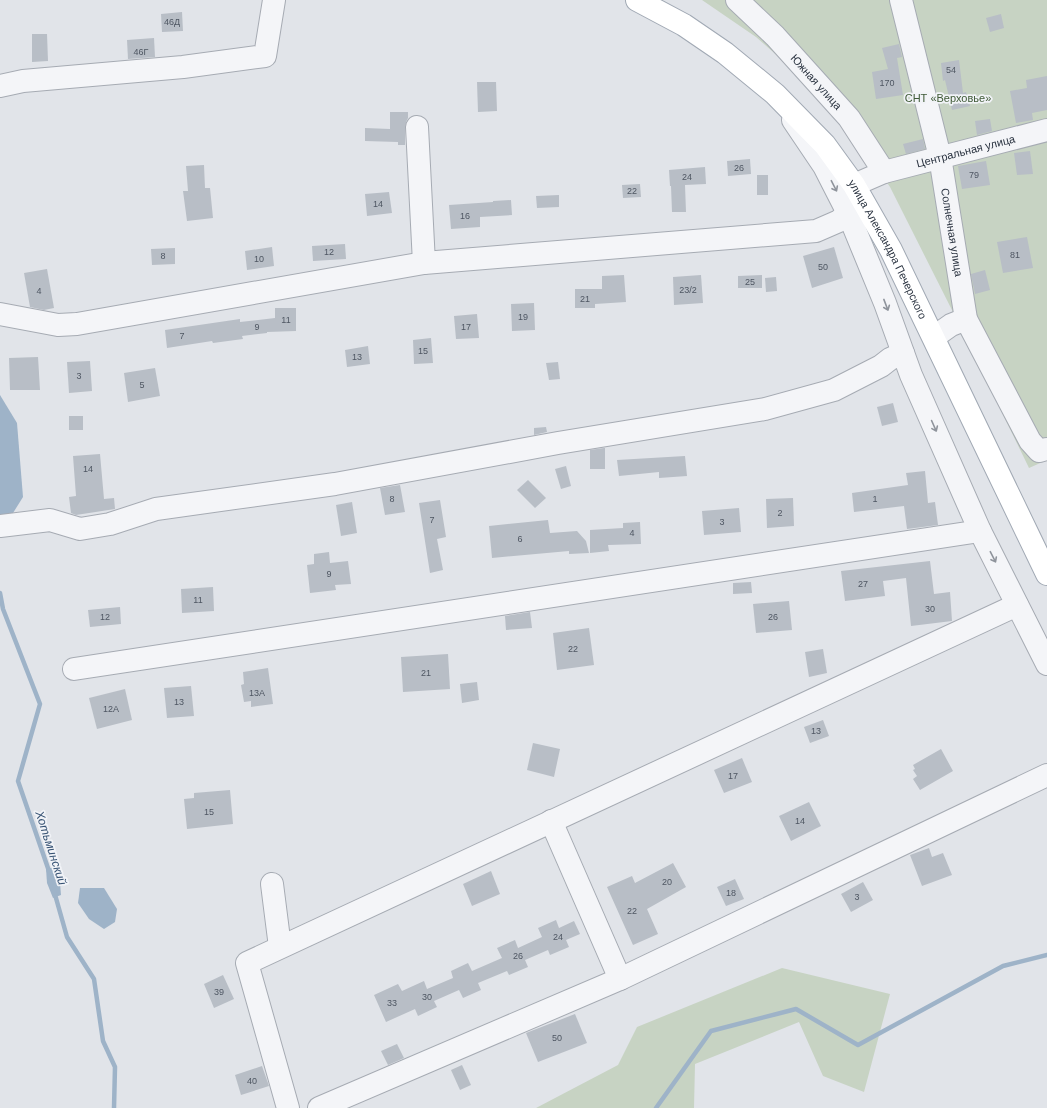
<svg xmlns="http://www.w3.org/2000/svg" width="1047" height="1108" font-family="Arial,sans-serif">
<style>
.green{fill:#c7d3c3}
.water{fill:#9eb3c8}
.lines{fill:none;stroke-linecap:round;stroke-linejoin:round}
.stream{stroke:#9eb3c8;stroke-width:4.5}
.building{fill:#b8bec6}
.minor-casing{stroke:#a6abb3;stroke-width:24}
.major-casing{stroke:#a1a9b4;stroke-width:24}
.minor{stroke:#f4f5f8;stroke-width:22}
.major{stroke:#fff;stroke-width:22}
.oneway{stroke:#8f949c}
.labels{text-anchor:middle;stroke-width:3.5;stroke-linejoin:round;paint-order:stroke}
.number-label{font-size:9px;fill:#4e5662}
.street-label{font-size:11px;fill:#2a3340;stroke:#f1f3f7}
.park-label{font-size:11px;fill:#405b38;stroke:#f1f3f7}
.water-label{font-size:12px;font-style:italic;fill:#365273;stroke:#f1f3f7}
</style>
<rect width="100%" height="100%" fill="#e1e4e9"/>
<g class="green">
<polygon points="702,0 1047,0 1047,460 1029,468 958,322 890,187 855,136 814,88 756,37"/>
<polygon points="782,968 890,994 864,1092 823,1076 799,1022 695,1064 694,1108 536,1108 618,1065 637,1027"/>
</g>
<g class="water">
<polygon points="0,395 17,423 23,497 13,513 0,515"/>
<polygon points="55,867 60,883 61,895 53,898 47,883 46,869"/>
<polygon points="80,888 104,888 117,909 115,922 104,929 89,919 78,903"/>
</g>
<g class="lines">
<g class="stream">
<polyline points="0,593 3,609 40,704 18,781 50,874"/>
<polyline points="54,891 67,937 94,979 103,1041 115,1067 114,1108"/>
<polyline points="656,1108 711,1031 796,1009 858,1045 1003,966 1047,955"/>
</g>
</g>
<g class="building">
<polygon points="182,12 183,31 162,32 161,14"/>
<polygon points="1001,14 1004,28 990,32 986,18"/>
<polygon points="32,34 47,34 48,61 32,62"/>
<polygon points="154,38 155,57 128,59 127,40"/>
<polygon points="899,44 902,57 897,58 903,95 876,99 872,72 888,69 882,48"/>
<polygon points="959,60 963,93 966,92 970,106 952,110 945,80 943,81 941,63"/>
<polygon points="1047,76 1047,110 1032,113 1033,120 1016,123 1010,91 1027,88 1026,80"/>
<polygon points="477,82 496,82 497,111 478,112"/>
<polygon points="390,112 408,112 408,118 406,122 405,127 405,145 398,145 398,142 365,141 365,128 390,129"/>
<polygon points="990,119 992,131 977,135 975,121"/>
<polygon points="923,139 925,149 906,154 903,144"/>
<polygon points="1030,151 1033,174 1017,175 1014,153"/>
<polygon points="750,159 751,174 728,176 727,161"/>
<polygon points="986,161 990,185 962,189 958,166"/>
<polygon points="204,165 205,188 210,188 213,218 187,221 183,191 188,191 186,166"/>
<polygon points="705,167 706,184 685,185 686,212 672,212 671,186 670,186 669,170"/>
<rect x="757" y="175" width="11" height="20"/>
<polygon points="640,184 641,197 623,198 622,185"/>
<polygon points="389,192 392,213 367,216 365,194"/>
<polygon points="559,195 559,207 537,208 536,196"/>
<polygon points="511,200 512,215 480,217 480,227 451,229 449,205 493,202 493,201"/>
<polygon points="1027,237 1033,268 1003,273 997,242"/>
<polygon points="345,244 346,259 313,261 312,246"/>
<polygon points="272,247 274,266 247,270 245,251"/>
<polygon points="834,247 843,278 812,288 803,256"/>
<polygon points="175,248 175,264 152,265 151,249"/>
<polygon points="47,269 54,308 44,310 30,307 24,273"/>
<polygon points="985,270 990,290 975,294 971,274"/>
<polygon points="624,275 626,302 595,304 595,308 575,308 575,289 602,289 602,276"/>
<polygon points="701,275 703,303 674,305 673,277"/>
<polygon points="762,275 762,288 738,288 738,276"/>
<polygon points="776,277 777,291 766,292 765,278"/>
<polygon points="534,303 535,330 512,331 511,304"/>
<polygon points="275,308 296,308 296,331 267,332 267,333 242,336 243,339 213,343 212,341 167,348 165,330 240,319 240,322 275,318"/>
<polygon points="477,314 479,338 456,339 454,316"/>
<polygon points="431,338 433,363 414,364 413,340"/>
<polygon points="368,346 370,364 347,367 345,350"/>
<polygon points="38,357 40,390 10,390 9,358"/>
<polygon points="90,361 92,391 69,393 67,362"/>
<polygon points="558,362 560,379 549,380 546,363"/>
<polygon points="155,368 160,396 128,402 124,373"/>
<polygon points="893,403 898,422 882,426 877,407"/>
<rect x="69" y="416" width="14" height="14"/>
<polygon points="546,427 547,432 534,435 534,428"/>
<polygon points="604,448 605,448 605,469 590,469 590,450"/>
<polygon points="100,454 104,499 114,498 115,509 76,515 71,513 69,497 76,496 73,456"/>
<polygon points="685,456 687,476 659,478 659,472 619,476 617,460"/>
<polygon points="566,466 571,486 561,489 555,469"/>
<polygon points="925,471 928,503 935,502 938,525 907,529 904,506 854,512 852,493 908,485 906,473"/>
<polygon points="528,480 546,498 535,508 517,490"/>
<polygon points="400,485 405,512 385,515 380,488"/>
<polygon points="793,498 794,526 767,528 766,499"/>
<polygon points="440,500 446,537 437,539 443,570 430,573 419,503"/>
<polygon points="352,502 357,533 341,536 336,505"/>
<polygon points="739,508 741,532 704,535 702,511"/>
<polygon points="548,520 550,533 577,531 586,541 589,553 569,554 569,551 492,558 489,526"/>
<polygon points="640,522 641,544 608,545 609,551 590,553 590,530 623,528 623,523"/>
<polygon points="329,552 330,563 348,561 351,584 335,585 336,590 310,593 307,565 314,564 314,554"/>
<polygon points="930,561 934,594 950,592 952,621 911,626 906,578 883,581 885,596 845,601 841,571"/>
<polygon points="751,582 752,593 733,594 733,583"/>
<polygon points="213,587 214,611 182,613 181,589"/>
<polygon points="789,601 792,630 756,633 753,604"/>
<polygon points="120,607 121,624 90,627 88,610"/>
<polygon points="530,612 532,628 506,630 505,616"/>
<polygon points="589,628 594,665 557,670 553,633"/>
<polygon points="823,649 827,673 809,677 805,652"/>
<polygon points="448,654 450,689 403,692 401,657"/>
<polygon points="268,668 273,704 251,707 251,701 244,702 241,685 244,684 243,672"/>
<polygon points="477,682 479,700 462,703 460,684"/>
<polygon points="191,686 194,716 167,718 164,688"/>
<polygon points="125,689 132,720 97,729 89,698"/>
<polygon points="823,720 829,736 810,743 804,727"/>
<polygon points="533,743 560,749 554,777 527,770"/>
<polygon points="941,749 953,771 920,790 913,779 917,776 913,770 915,769 913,765"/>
<polygon points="742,758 752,782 724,793 714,770"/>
<polygon points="230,790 233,824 187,829 184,799 194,798 194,793"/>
<polygon points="809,802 821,826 791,841 779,816"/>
<polygon points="929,848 932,857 943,853 952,875 922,886 910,855"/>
<polygon points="673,863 686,887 647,909 658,934 633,945 607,887 632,876 635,883"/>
<polygon points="491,871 500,894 472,906 463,884"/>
<polygon points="735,879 744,899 726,906 717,887"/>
<polygon points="863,882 873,900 851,912 841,894"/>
<polygon points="556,920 559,928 574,921 580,934 566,940 569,947 550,955 548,950 525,960 528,967 509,975 507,971 478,983 481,990 463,998 459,990 434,1001 437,1007 418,1016 415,1009 386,1022 374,995 398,984 402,991 424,981 427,989 453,978 451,971 468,963 472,971 502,958 497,948 515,940 518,948 542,937 538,928"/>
<polygon points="223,975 234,999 214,1008 204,984"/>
<polygon points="575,1014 587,1043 538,1062 526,1033"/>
<polygon points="397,1044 404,1058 388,1065 381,1051"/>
<polygon points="462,1065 471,1085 460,1090 451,1070"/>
<polygon points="262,1066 269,1086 241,1095 235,1075"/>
</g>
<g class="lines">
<defs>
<g id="minor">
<path id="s1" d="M737,0l38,36 74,82 35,54"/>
<path id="s2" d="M901,0l39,157 26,162 64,122 9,10 8,-2"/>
<polyline points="0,86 23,81 183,67 265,56 274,0"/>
<polyline points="793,120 824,166 848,213 885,303 911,375 980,531 1047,664"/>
<polyline points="417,127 424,263"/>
<path id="s3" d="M854,185l30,-13 163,-42"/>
<polyline points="0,314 58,325 77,324 424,263 816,231 839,221 848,213"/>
<polyline points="934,337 951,325 966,319"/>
<polyline points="0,526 50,520 80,529 110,524 156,509 335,484 558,443 765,409 834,390 881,366 890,359 903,353"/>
<polyline points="74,669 980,531"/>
<polyline points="551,821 620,979"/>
<polyline points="272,884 280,947"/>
<polyline points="288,1108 247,963 1017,605"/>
<polyline points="319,1108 620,979 1047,775"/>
</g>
<g id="major">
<path id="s4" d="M637,0l47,25 41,28 50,41 50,51 29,40 37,65 156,324"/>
</g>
</defs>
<use href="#minor" class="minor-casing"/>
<use href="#major" class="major-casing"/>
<use href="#minor" class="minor"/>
<use href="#major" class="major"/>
</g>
<defs><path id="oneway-shaft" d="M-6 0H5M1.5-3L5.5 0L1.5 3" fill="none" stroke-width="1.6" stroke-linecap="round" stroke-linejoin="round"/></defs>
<g class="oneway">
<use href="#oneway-shaft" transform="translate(834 186) rotate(63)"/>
<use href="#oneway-shaft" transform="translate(886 305) rotate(69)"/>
<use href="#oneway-shaft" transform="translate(934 426) rotate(66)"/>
<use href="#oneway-shaft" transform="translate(993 557) rotate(63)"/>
</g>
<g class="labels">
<g class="number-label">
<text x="172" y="25">46Д</text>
<text x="141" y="55">46Г</text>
<text x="951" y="73">54</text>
<text x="887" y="86">170</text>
<text x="739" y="171">26</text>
<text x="974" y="178">79</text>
<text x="687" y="180">24</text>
<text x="632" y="194">22</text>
<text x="378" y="207">14</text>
<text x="465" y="219">16</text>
<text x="329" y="255">12</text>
<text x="1015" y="258">81</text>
<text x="163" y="259">8</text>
<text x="259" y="262">10</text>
<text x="823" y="270">50</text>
<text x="750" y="285">25</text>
<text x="688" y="293">23/2</text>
<text x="39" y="294">4</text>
<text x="585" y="302">21</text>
<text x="523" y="320">19</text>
<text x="286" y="323">11</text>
<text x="257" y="330">9</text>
<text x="466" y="330">17</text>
<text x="182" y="339">7</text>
<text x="423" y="354">15</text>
<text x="357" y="360">13</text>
<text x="79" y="379">3</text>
<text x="142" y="388">5</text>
<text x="88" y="472">14</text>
<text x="392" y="502">8</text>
<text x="875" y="502">1</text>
<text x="780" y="516">2</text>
<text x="432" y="523">7</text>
<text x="722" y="525">3</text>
<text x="632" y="536">4</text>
<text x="520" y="542">6</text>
<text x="329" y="577">9</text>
<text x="863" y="587">27</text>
<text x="198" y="603">11</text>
<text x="930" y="612">30</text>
<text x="105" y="620">12</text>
<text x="773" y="620">26</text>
<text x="573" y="652">22</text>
<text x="426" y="676">21</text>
<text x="257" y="696">13А</text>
<text x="179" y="705">13</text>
<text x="111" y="712">12А</text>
<text x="816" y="734">13</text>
<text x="733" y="779">17</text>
<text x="209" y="815">15</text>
<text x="800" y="824">14</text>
<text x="667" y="885">20</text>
<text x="731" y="896">18</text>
<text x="857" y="900">3</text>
<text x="632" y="914">22</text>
<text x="558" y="940">24</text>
<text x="518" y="959">26</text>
<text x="219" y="995">39</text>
<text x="427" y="1000">30</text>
<text x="392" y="1006">33</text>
<text x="557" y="1041">50</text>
<text x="252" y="1084">40</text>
</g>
<g class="street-label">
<text dy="4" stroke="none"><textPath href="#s1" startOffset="114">Южная улица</textPath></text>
<text dy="4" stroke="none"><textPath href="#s3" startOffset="117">Центральная улица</textPath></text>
<text dy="4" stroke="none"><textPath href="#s2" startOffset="238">Солнечная улица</textPath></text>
<text dy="4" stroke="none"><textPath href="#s4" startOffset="361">улица Александра Печерского</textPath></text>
</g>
<g class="park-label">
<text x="948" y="102">СНТ «Верховье»</text>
</g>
<g class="water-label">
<text transform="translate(51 848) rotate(72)" y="4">Хотьминский</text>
</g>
</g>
</svg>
